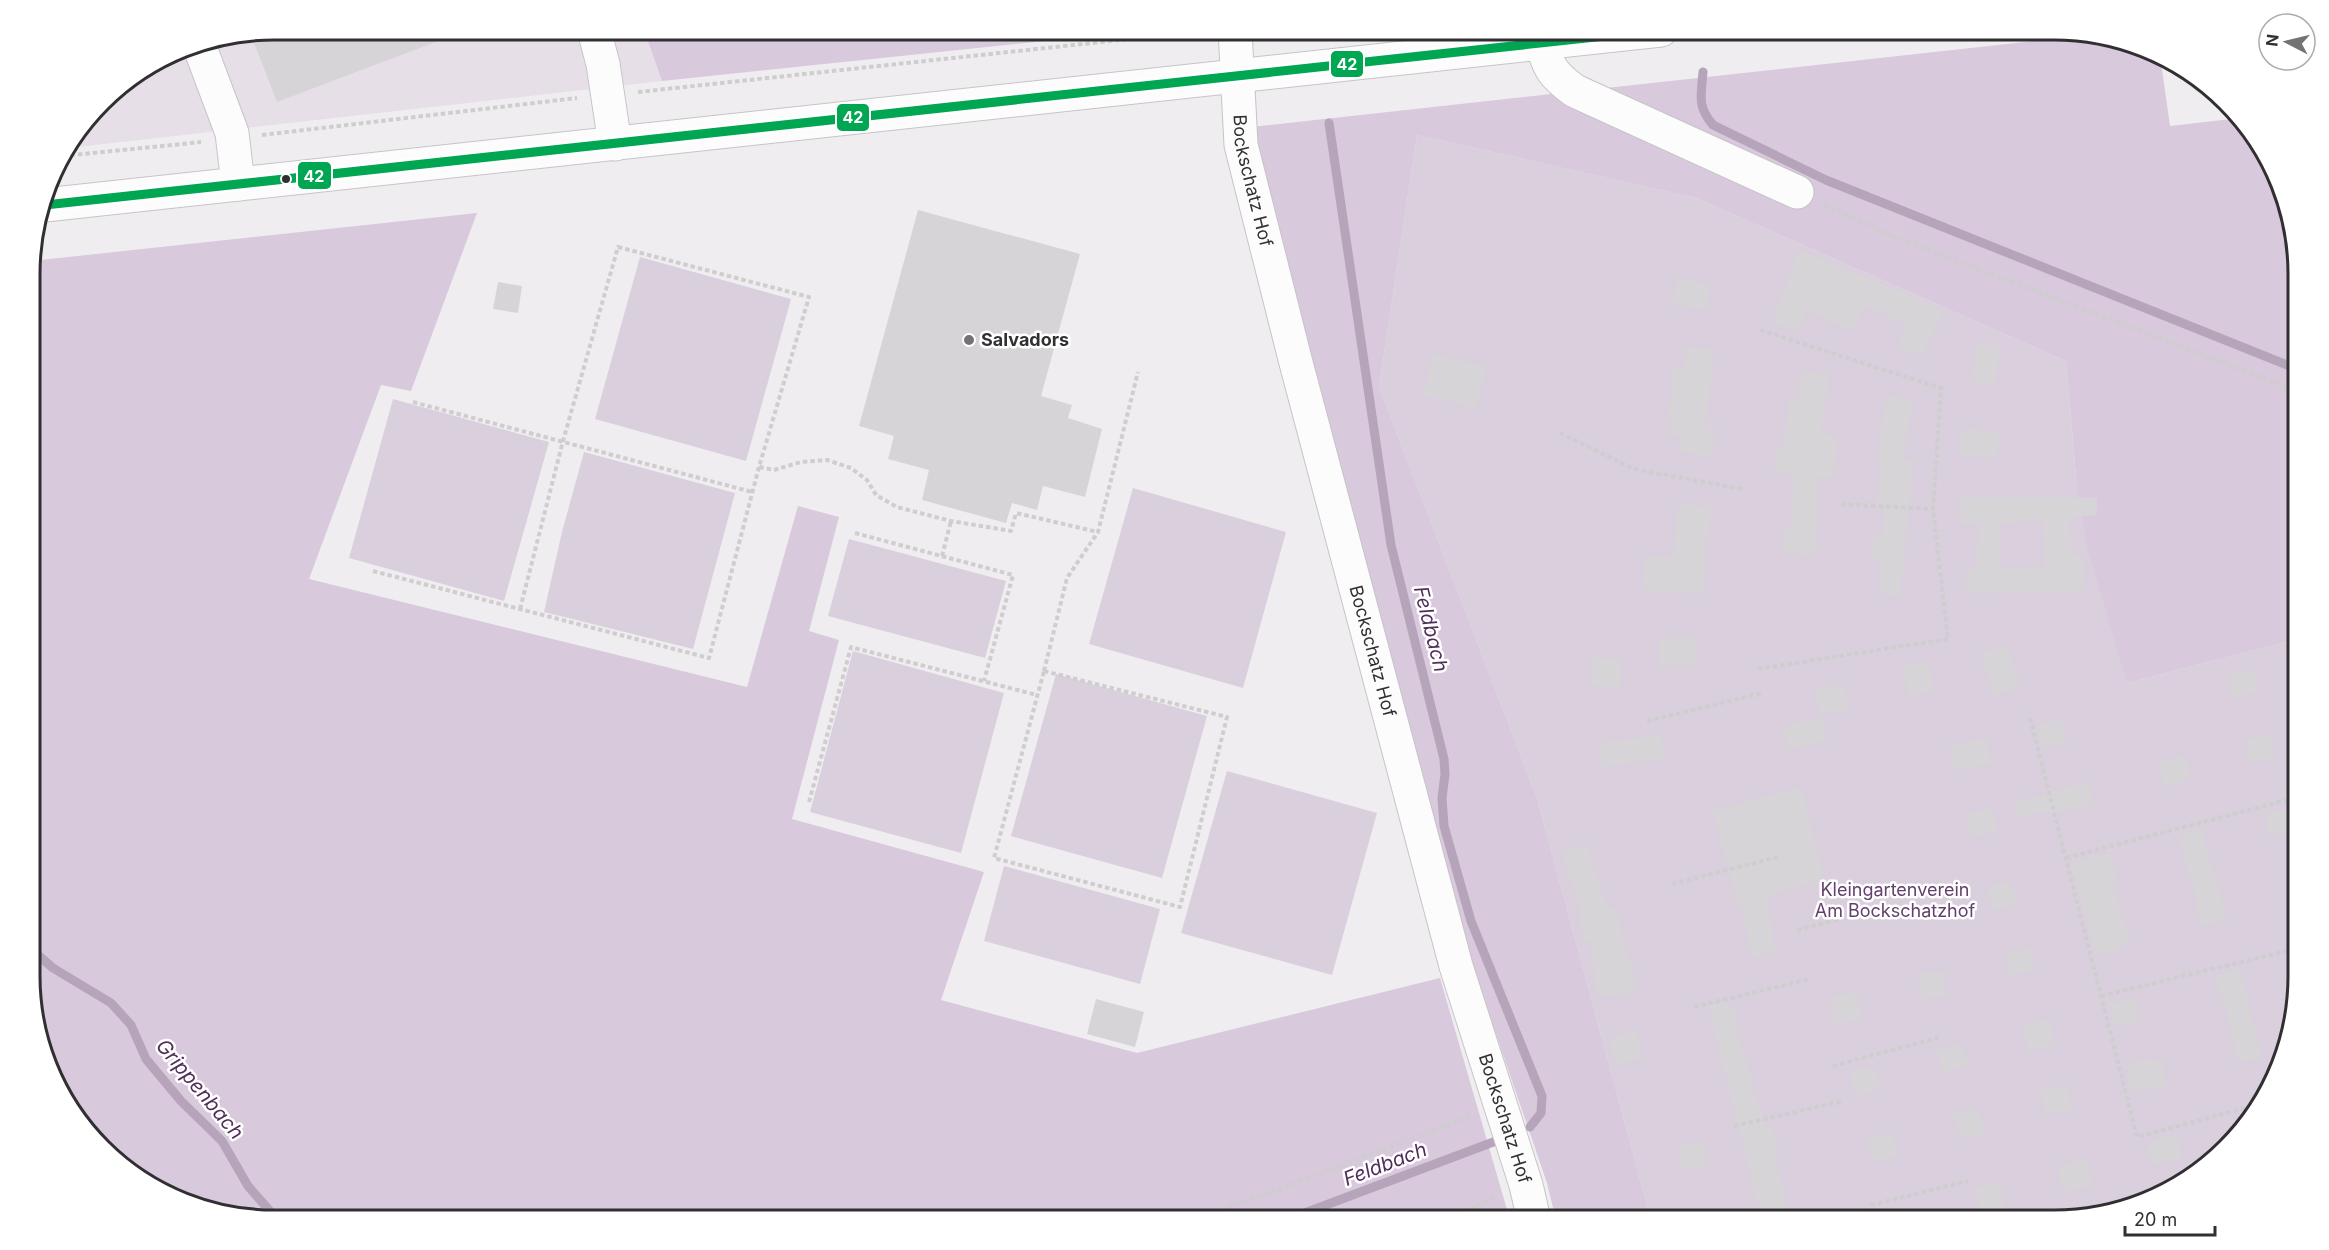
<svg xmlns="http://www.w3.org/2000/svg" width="2329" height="1250" font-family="Inter,sans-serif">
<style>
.built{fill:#e6dfe8}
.green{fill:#dacfdd}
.forest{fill:#d8c9dc}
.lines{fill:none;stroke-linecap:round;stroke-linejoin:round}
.stream{stroke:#b6a4bb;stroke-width:9}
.building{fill:#d6d4d7;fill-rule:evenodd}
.minor-casing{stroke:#c7c4c8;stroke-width:35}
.path{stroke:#cecece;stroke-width:4;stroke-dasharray:4.5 3;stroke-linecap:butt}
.minor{stroke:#fdfcfd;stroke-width:33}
.bus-1-casing{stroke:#fff;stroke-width:14}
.bus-1{stroke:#00a651;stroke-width:9}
.bus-dot{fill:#312f32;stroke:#fff;stroke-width:2}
.poi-dot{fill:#747275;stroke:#fff;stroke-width:2}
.labels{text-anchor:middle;stroke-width:5;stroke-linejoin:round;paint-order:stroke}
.street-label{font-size:18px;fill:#312f32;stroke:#fff}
.poi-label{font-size:18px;font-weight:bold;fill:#312f32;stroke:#fff;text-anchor:start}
.park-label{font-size:18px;fill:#63406d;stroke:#fff}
.water-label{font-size:20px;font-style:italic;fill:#502e5a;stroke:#fff}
.rim{fill:none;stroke:#312f32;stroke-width:3}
.line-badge{stroke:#fff;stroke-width:2}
.badge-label{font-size:16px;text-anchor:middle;font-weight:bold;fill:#fff}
</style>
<rect width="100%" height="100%" fill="#f0edf1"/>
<polygon class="built" points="274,30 644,30 662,81 69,148 113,91 181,48"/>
<g class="green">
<polygon points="1417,135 1696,198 2066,361 2076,477 2127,683 2298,639 2299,976 2274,1084 2238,1137 2190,1179 2133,1207 2070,1219 1651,1220 1537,798 1379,387"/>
<polygon points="640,257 791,299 746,461 595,419"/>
<polygon points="393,399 549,442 504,601 349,558"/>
<polygon points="584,452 735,493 693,649 544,612 562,532"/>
<polygon points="1133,488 1286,532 1243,688 1089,644"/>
<polygon points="849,539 1006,581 985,658 828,616"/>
<polygon points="853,651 1004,693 961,853 810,812"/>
<polygon points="1056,674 1207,716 1162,878 1011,836"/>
<polygon points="1227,771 1377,813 1332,975 1181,933"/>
<polygon points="1004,866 1160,909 1140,984 984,941"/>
</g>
<g class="forest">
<polygon points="644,30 1151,30 662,81"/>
<polygon points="2080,36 2160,55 2170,126 2240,118 2258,138 2297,243 2298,639 2127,683 2087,547 2076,477 2066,361 1696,198 1417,135 1379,387 1537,798 1651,1220 1556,1220 1547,1183 1471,961 1251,127"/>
<polygon points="477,213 411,391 381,385 309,579 747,687 798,506 839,517 809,631 839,640 792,819 984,872 941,1000 1137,1053 1440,978 1510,1220 274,1220 166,1195 113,1160 71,1112 32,1008 31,261"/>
</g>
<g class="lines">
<g class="stream">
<path d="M1703,72c-2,25 -6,34 10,53l113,55 471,189"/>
<polyline points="1329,123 1391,545 1444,759 1445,774 1442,798 1444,826 1471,921 1542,1096 1541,1113 1530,1127"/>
<polyline points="32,950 53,968 111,1003 131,1025 146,1059 181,1101 222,1141 248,1186 269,1210 273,1220"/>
<polyline points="1286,1220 1496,1141"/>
</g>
</g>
<g class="building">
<polygon points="274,30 461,30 462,32 277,102 251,35"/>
<polygon points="918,210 1080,254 1041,396 1072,405 1068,418 1102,429 1085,497 1043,486 1037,510 1012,503 1006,523 922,500 929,470 888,459 894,436 859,426"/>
<polygon points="1799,250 1901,292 1902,291 1943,311 1921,357 1897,346 1907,325 1864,305 1853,331 1806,310 1798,332 1772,323"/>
<polygon points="1677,280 1710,284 1707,310 1673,305"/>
<polygon points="498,282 522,286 518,313 493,309"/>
<polygon points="1977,344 2000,347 1995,385 1971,381"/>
<polygon points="1687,347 1714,350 1706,427 1716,428 1712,456 1679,451 1681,436 1670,434 1672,420 1668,419 1674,367 1684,369"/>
<polygon points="1433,354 1487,367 1476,408 1423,395"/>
<polygon points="1802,371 1829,375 1820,434 1838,435 1834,478 1818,476 1816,555 1784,554 1785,529 1793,529 1794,474 1774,472 1777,447 1784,447 1790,397 1798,399"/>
<polygon points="1887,396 1912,400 1903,459 1913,462 1900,596 1879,594 1881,558 1871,558 1873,535 1883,535 1885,504 1877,503 1881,456 1877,456"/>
<polygon points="1963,428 1999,433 1996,460 1959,454"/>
<path d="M1960,498h137v17l-29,3 3,38 12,-1 1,36 -118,2v-24h10l3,-46h-19zM2043,520l2,48 -46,1v-45z"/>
<polygon points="1678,504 1711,507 1708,535 1706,535 1704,593 1643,591 1645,557 1674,557"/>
<polygon points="1694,637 1696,665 1660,667 1659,639"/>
<polygon points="2008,647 2020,687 1994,695 1979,652"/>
<polygon points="1592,657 1622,660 1620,687 1590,685"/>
<polygon points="1929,662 1934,690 1908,696 1903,667"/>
<polygon points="2252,669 2258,691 2234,698 2228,675"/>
<polygon points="1844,684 1847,710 1820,714 1815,689"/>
<polygon points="1821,717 1827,740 1789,750 1782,727"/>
<polygon points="2060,720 2066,743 2042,748 2037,725"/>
<polygon points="1661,735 1664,759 1602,767 1599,743"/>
<polygon points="2269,735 2275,758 2250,763 2244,740"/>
<polygon points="1986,738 1992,763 1955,771 1949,746"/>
<polygon points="2185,755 2191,779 2165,786 2158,762"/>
<polygon points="2090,782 2093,806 2018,816 2015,801"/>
<polygon points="1801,787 1824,879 1766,896 1776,953 1751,957 1742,906 1739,907 1720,836 1712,811"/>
<polygon points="1992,808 1998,831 1972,838 1966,814"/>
<rect x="2267" y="811" width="26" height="23"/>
<polygon points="2201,828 2227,919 2201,926 2195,902 2198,901 2177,836"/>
<polygon points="1586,843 1608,909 1615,907 1629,962 1633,962 1635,993 1597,997 1591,940 1585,942 1579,916 1582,915 1561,852"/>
<polygon points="2110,853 2118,884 2112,886 2132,942 2120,946 2121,950 2096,955 2072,863"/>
<polygon points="2011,881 2017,904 1992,910 1987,887"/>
<polygon points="2031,948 2034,971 2008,975 2005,952"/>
<polygon points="2240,969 2262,1058 2238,1063 2223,998 2220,999 2215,975"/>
<polygon points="1943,971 1946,996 1921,999 1918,974"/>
<polygon points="1856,992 1862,1018 1836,1024 1830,998"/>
<polygon points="2134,997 2140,1021 2116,1028 2110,1004"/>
<polygon points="1096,999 1144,1012 1135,1047 1087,1034"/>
<polygon points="1726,1000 1729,1008 1734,1007 1739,1040 1766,1127 1772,1126 1778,1151 1774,1152 1787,1208 1760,1214 1708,1005"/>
<polygon points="2050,1020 2054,1046 2028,1050 2024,1024"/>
<polygon points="1636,1031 1643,1058 1616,1065 1609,1039"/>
<polygon points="1962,1043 1969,1065 1943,1073 1936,1051"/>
<polygon points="2150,1058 2151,1062 2162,1060 2166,1087 2131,1092 2127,1065"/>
<polygon points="1876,1067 1879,1091 1854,1095 1851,1070"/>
<polygon points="2065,1084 2072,1108 2047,1115 2040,1092"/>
<polygon points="1978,1108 1984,1133 1960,1139 1953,1114"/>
<polygon points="1892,1132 1897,1156 1873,1160 1868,1137"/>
<polygon points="2176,1135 2182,1158 2153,1165 2147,1142"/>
<polygon points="1705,1143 1706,1167 1680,1168 1679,1144"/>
<polygon points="2086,1159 2093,1185 2063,1192 2057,1167"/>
<polygon points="2000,1183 2006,1212 1981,1218 1975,1188"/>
</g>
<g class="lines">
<defs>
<g id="minor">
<polyline points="594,30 603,64 615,144"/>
<path id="s1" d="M1235,30l6,115 54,214 161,607 70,219 8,35"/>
<path d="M1542,43c6,25 12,33 33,48l222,101"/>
<polyline points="199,45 232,133 238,184"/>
<polyline points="45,205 1661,30"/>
</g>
</defs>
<use href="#minor" class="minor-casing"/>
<g class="path">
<polyline points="638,92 1203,31"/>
<polyline points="262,135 577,98"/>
<polyline points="63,156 201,142"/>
<polyline points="1824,204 1885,233 1965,264 2297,391"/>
<polyline points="413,402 752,492"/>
<polyline points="1560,433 1634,469 1742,489"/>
<polyline points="1841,504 1933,509"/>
<polyline points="855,533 1013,575 984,681"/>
<polyline points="942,556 951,521"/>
<polyline points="373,571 709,658 759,467"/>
<polyline points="520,609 563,441 618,247 809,297 759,467 774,470 801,462 827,460 851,468 867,480 876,495 897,507 951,521 1011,531 1016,513 1098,532"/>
<polyline points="1758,669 1948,639 1933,509 1941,388 1760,330"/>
<polygon points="1044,671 1227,717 1180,907 994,858"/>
<polyline points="1044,671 1067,578 1098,532 1138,372"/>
<polyline points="2030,718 2137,1137 2260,1104"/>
<polyline points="1647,721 1763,693"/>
<polyline points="809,802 851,647 1037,695"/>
<polyline points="2066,858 2298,797"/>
<polyline points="1672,884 1778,857"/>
<polyline points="1797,930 1890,906"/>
<polyline points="2101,996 2299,948"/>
<polyline points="1694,1007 1810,979"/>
<polyline points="1833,1066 1941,1037"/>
<polyline points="1734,1126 1843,1101"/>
<polyline points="1193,1220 1287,1186 1471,1116"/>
<polyline points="1442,1220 1497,1197"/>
<polyline points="1866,1220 1874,1218"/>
<polyline points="1874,1220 1871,1205 1968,1181"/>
</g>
<use href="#minor" class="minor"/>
<defs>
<polyline id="bus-1" points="45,205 1661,30"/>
</defs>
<use href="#bus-1" class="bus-1-casing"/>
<use href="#bus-1" class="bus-1"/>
</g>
<circle class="bus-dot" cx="286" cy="179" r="5"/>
<circle class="poi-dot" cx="969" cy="340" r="6"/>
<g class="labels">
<g class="street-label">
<text dy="6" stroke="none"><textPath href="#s1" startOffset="152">Bockschatz Hof</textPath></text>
<text dy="6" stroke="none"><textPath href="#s1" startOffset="638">Bockschatz Hof</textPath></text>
<text dy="6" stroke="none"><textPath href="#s1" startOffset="1124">Bockschatz Hof</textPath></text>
</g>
<g class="poi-label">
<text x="981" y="346">Salvadors</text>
</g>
<g class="park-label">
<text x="1895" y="896">Kleingartenverein<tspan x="1895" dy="21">Am Bockschatzhof</tspan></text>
</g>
<g class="water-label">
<text transform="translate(1431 629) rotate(76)" y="7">Feldbach</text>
<text transform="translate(200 1089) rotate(50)" y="7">Grippenbach</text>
<text transform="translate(1385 1164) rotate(-21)" y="7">Feldbach</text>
</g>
</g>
<path d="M0 0H2329V1250H0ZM274 40H2054A234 234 0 0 1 2288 274V976A234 234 0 0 1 2054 1210H274A234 234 0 0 1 40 976V274A234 234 0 0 1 274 40Z" fill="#fff" fill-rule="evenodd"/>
<path class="rim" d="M274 40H2054A234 234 0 0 1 2288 274V976A234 234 0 0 1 2054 1210H274A234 234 0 0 1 40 976V274A234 234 0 0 1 274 40Z"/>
<g class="line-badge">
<rect x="1330" y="50" width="34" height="28" rx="6" fill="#00a651"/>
<rect x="836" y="103" width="34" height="29" rx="6" fill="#00a651"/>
<rect x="297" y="161" width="35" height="29" rx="6" fill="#00a651"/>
</g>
<g class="badge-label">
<text x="1347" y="70">42</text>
<text x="853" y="123">42</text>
<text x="314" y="182">42</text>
</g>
<g transform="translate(2287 42) rotate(277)"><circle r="28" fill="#ffffff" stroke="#adacad" stroke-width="1.5"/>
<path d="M0-4.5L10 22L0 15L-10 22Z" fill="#747275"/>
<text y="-9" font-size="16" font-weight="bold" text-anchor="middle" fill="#312f32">N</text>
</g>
<path d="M2125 1226v9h90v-9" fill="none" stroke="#312f32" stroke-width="3"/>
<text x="2134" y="1226" font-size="18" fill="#312f32" stroke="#ffffff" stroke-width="4.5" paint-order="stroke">20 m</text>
</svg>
